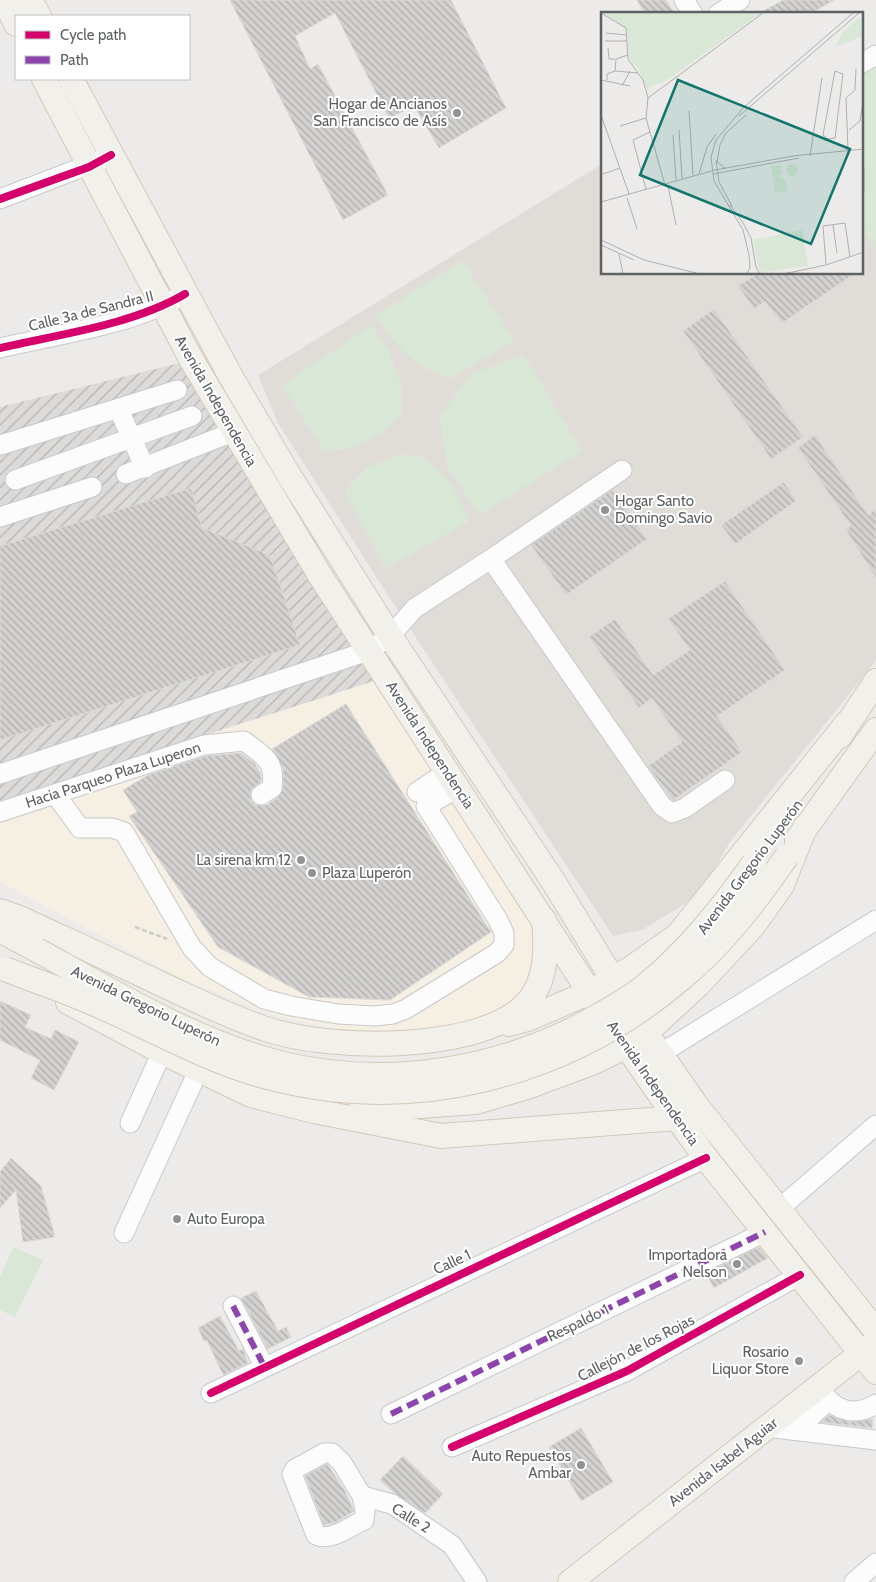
<svg xmlns="http://www.w3.org/2000/svg" width="876" height="1582" font-family="Cabin,sans-serif">
<style>
.commercial{fill:#f5efe4}
.industrial{fill:url(#industrial-furrows)}
.education{fill:#e0ddd9}
.pitch{fill:#d9e7d6}
.building{fill:url(#building-back-hatch);stroke:#dcdad8}
.lines{fill:none;stroke-linecap:round;stroke-linejoin:round}
.minor-casing{stroke:#c8c8c8;stroke-width:21}
.major-casing{stroke:#d2c9b9;stroke-width:26}
.path{stroke:#cacdcb;stroke-width:2.5;stroke-dasharray:5 2.5;stroke-linecap:butt}
.minor{stroke:#fcfcfc;stroke-width:19}
.major{stroke:#f2f0ea;stroke-width:24}
.major-bridge-casing{stroke:#d2c9b9;stroke-width:26;stroke-linecap:butt}
.major-bridge{stroke:#f2f0ea;stroke-width:24}
.quiet{stroke:#8e44ad;stroke-width:6;stroke-dasharray:12 6;stroke-linecap:butt}
.cycleway-casing{stroke:#fff;stroke-width:11}
.cycleway{stroke:#d6006c;stroke-width:8}
.poi-dot{fill:#909293;stroke:#fff;stroke-width:2}
.labels{text-anchor:middle;stroke-width:4;stroke-linejoin:round;paint-order:stroke}
.poi-label{font-size:15px;fill:#5e6265;stroke:#fff;text-anchor:end}
.street-label{font-size:15px;fill:#5e6265;stroke:#fff}
.inset-road{fill:none;stroke:#b0b0b0;stroke-width:1}
.view{fill:#0f766e;fill-opacity:0.15;stroke:#0f766e;stroke-width:2.5}
.inset-edge{fill:none;stroke:#5e6265;stroke-width:2.5}
</style>
<defs>
<pattern id="industrial-furrows" width="10" height="10" patternUnits="userSpaceOnUse" patternTransform="scale(1.25)"><rect width="10" height="10" fill="#dddbd9"/><path d="M-1 1l2-2M0 10L10 0M9 11l2-2" fill="none" stroke="#b6b5b4"/></pattern>
<pattern id="building-back-hatch" width="6" height="6" patternUnits="userSpaceOnUse" patternTransform="scale(1.25)"><rect width="6" height="6" fill="#d4d2d1"/><path d="M-1 5l2 2M0 0l6 6M5-1l2 2" fill="none" stroke="#afaead"/></pattern>
</defs>
<rect width="100%" height="100%" fill="#edebe9"/>
<polygon class="commercial" points="374,681 532,922 536,939 534,966 525,990 499,1013 476,1021 393,1031 339,1029 276,1016 180,978 0,882 0,801"/>
<polygon class="industrial" points="184,362 238,463 374,681 0,801 0,407"/>
<polygon class="education" points="876,65 876,661 730,842 699,895 642,930 613,936 389,597 278,423 258,375 602,164 602,274 862,274 862,73"/>
<g class="pitch">
<polygon points="876,65 876,249 862,227 862,73"/>
<path d="M463,261l51,80 -65,38c-38,-14 -51,-31 -73,-64z"/>
<path d="M372,325l18,29 11,31 1,28c-25,25 -42,37 -78,38l-42,-66z"/>
<polygon points="524,355 582,451 479,515 448,468 439,416 474,373"/>
<polygon points="398,454 423,457 451,483 469,521 385,569 345,491 365,469"/>
<polygon points="13,1247 43,1260 15,1317 0,1310 0,1277"/>
</g>
<g class="building">
<polygon points="230,0 451,0 506,108 439,148 414,106 389,118 335,13 295,36 310,69 318,64 388,195 343,220"/>
<polygon points="637,0 666,0 675,14 645,14"/>
<polygon points="783,0 834,0 810,14 758,14"/>
<polygon points="757,274 854,274 782,323 765,301 754,309 738,286"/>
<polygon points="714,309 803,437 771,459 683,331"/>
<polygon points="815,435 868,515 876,509 876,578 846,530 851,526 798,448"/>
<polygon points="784,482 796,501 735,544 721,525"/>
<polygon points="191,488 202,528 270,555 300,645 0,740 0,546"/>
<polygon points="612,490 647,539 566,595 531,545"/>
<polygon points="725,581 785,670 717,716 742,752 673,800 648,766 682,742 652,698 639,708 589,637 615,619 653,675 690,650 668,619"/>
<polygon points="346,704 491,932 390,1000 309,997 218,947 129,816 137,812 123,790 148,775 206,756 241,753 255,764 261,774 261,782 251,790 251,801 256,805 267,805 278,797 283,789 283,768 272,749"/>
<polygon points="0,1001 31,1015 25,1027 51,1039 55,1030 79,1042 54,1090 31,1078 40,1060 0,1040"/>
<polygon points="11,1158 41,1186 55,1237 23,1242 16,1190 0,1208 0,1172"/>
<polygon points="759,1247 768,1258 714,1288 706,1273"/>
<polygon points="256,1291 278,1331 286,1327 291,1337 268,1349 241,1298"/>
<polygon points="220,1316 239,1351 243,1349 248,1363 223,1375 207,1340 204,1341 198,1328"/>
<polygon points="829,1415 849,1422 873,1419 872,1428 821,1422"/>
<polygon points="581,1428 613,1482 581,1501 549,1447"/>
<polygon points="403,1456 443,1494 425,1513 394,1493 380,1480"/>
<polygon points="327,1464 344,1489 354,1511 336,1522 324,1525 305,1476"/>
</g>
<g class="lines">
<defs>
<g id="minor">
<polyline points="684,0 693,14"/>
<polyline points="718,14 740,0"/>
<polyline points="862,63 876,55"/>
<polyline points="0,199 101,160"/>
<path d="M0,348c60,-14 132,-23 185,-54"/>
<polyline points="119,410 145,468"/>
<polyline points="1,445 177,390"/>
<polyline points="126,474 233,432"/>
<polyline points="15,480 192,416"/>
<polyline points="0,517 92,487"/>
<polyline points="491,559 662,806 672,813 685,808 725,780"/>
<polyline points="0,774 368,651 390,636 415,608 491,559 622,470"/>
<polyline points="417,792 447,772"/>
<polyline points="55,794 80,828 112,828 124,832 192,948 210,967 264,999 291,1006 338,1014 375,1016 393,1014 406,1009 497,953 504,945 504,933 498,920 426,806 458,788"/>
<path d="M0,812l204,-67 40,-4c20,15 32,20 28,47l-11,7"/>
<polyline points="660,1054 876,920"/>
<polyline points="130,1123 162,1052"/>
<polyline points="779,1209 876,1125"/>
<polyline points="124,1233 199,1069"/>
<polyline points="233,1306 264,1366"/>
<path d="M820,1386c10,24 34,32 56,18"/>
<polyline points="211,1393 706,1158"/>
<polyline points="391,1414 765,1232"/>
<polyline points="766,1427 876,1440"/>
<polyline points="796,1430 828,1401"/>
<polyline points="452,1447 627,1371 800,1275"/>
<path d="M362,1496l3,15 -1,9c-13,6 -34,22 -48,15l-24,-61 3,-5 29,-16h8l10,10 20,33 30,8 60,41 25,37"/>
<polyline points="854,1582 876,1563"/>
</g>
<g id="major">
<polyline points="4,0 16,24"/>
<polyline points="30,0 39,16"/>
<polyline points="44,79 191,359 321,577 596,1002 656,1089 706,1158 876,1372"/>
<polyline points="71,79 231,377 290,477 390,636 553,881 640,1024 696,1105 876,1331"/>
<polyline points="840,736 876,681"/>
<polyline points="797,840 876,730"/>
<path d="M0,911l22,8c45,21 91,42 137,64 35,16 70,34 107,46 61,21 205,24 256,-21 25,-22 25,-58 22,-88"/>
<polyline points="0,930 37,950"/>
<polyline points="68,1002 162,1052 251,1095 314,1111 441,1136 677,1118"/>
<polyline points="509,1024 528,1019 590,992 630,969 678,935 847,723"/>
<polyline points="361,1110 476,1102 527,1087 594,1062 627,1046 646,1033 699,984 753,926 782,885 805,827"/>
<polyline points="570,1582 873,1344"/>
</g>
</defs>
<use href="#minor" class="minor-casing"/>
<use href="#major" class="major-casing"/>
<polyline class="path" points="135,927 167,939"/>
<use href="#minor" class="minor"/>
<use href="#major" class="major"/>
<defs>
<g id="major-bridge">
<path d="M37,950c76,42 161,93 246,114 107,25 222,6 317,-49 15,-9 32,-18 45,-29 43,-35 77,-78 109,-123"/>
<path d="M5,969c27,11 56,20 83,32 58,24 112,57 172,74 149,42 305,3 422,-97 42,-35 74,-77 105,-122"/>
</g>
</defs>
<use href="#major-bridge" class="major-bridge-casing"/>
<use href="#major-bridge" class="major-bridge"/>
<g class="quiet">
<polyline points="233,1306 264,1366"/>
<polyline points="391,1414 765,1232"/>
</g>
<defs>
<g id="cycleway">
<polyline points="0,199 89,167 111,155"/>
<path d="M0,348c60,-14 132,-23 185,-54"/>
<polyline points="211,1393 706,1158"/>
<polyline points="452,1447 627,1371 800,1275"/>
</g>
</defs>
<use href="#cycleway" class="cycleway-casing"/>
<use href="#cycleway" class="cycleway"/>
</g>
<g class="poi-dot">
<circle cx="457" cy="113" r="5"/>
<circle cx="605" cy="510" r="5"/>
<circle cx="301" cy="860" r="5"/>
<circle cx="312" cy="873" r="5"/>
<circle cx="177" cy="1219" r="5"/>
<circle cx="737" cy="1264" r="5"/>
<circle cx="799" cy="1361" r="5"/>
<circle cx="581" cy="1465" r="5"/>
</g>
<g class="labels">
<g class="poi-label">
<text x="447" y="109">Hogar de Ancianos<tspan x="447" dy="17">San Francisco de Asís</tspan></text>
<text x="615" y="506" text-anchor="start">Hogar Santo<tspan x="615" dy="17">Domingo Savio</tspan></text>
<text x="291" y="865">La sirena km 12</text>
<text x="322" y="878" text-anchor="start">Plaza Luperón</text>
<text x="187" y="1224" text-anchor="start">Auto Europa</text>
<text x="727" y="1260">Importadora<tspan x="727" dy="17">Nelson</tspan></text>
<text x="789" y="1357">Rosario<tspan x="789" dy="17">Liquor Store</tspan></text>
<text x="571" y="1461">Auto Repuestos<tspan x="571" dy="17">Ambar</tspan></text>
</g>
<g class="street-label">
<text transform="translate(91 311) rotate(-14)" y="5">Calle 3a de Sandra II</text>
<text transform="translate(216 401) rotate(60)" y="5">Avenida Independencia</text>
<text transform="translate(430 745) rotate(57)" y="5">Avenida Independencia</text>
<text transform="translate(113 775) rotate(-18)" y="5">Hacia Parqueo Plaza Luperon</text>
<text transform="translate(750 867) rotate(-53)" y="5">Avenida Gregorio Luperón</text>
<text transform="translate(146 1006) rotate(26)" y="5">Avenida Gregorio Luperón</text>
<text transform="translate(653 1083) rotate(55)" y="5">Avenida Independencia</text>
<text transform="translate(452 1262) rotate(-25)" y="5">Calle 1</text>
<text transform="translate(578 1323) rotate(-26)" y="5">Respaldo 1</text>
<text transform="translate(636 1348) rotate(-27)" y="5">Callejón de los Rojas</text>
<text transform="translate(723 1462) rotate(-38)" y="5">Avenida Isabel Aguiar</text>
<text transform="translate(411 1518) rotate(32)" y="5">Calle 2</text>
</g>
</g>
<g transform="translate(601 12)">
<rect width="262" height="262" fill="#edebe9"/>
<path d="M1,1h159l-97,69 -14,4 -2,6 -9,-22 -10,-12 -2,-29zM262,6v18l-27,11 6,-15 15,-13z" fill="#d9e7d6"/>
<path d="M185 158a6 6 0 1 1 12 0a6 6 0 1 1-12 0ZM180,153l2,8 -5,4 7,2 3,12 -13,2 -2,-14 4,-2h-4l-2,-11zM201,218l6,36 -44,6 -5,-2 -6,-30z" fill="#d9e7d6"/>
<path class="inset-road" d="M0,1l25,15 2,31 15,21 5,18M5,21l20,2M4,29h22M7,36l1,11h6M14,59l1,-12 12,-4M234,59l8,3 -8,64 -7,1 -5,-4zM0,68l29,6M6,68v-6l8,-3 23,2M21,74l8,-15M88,99l4,64M0,103l28,79M138,104l120,-103M19,114l26,-8M78,118l3,48M248,118l11,-9 3,-20M72,123l3,45M247,138l-2,-52 9,-8 1,-21M209,144l12,-78M115,148l3,22 13,24M124,156l-8,-6 3,-17 6,-12 20,-18M263,157v22M2,162l17,-6M98,162l8,-27 9,-13M112,162l86,-16M64,173l-19,-67 2,-20 115,-85M67,174l8,39M45,177l-13,-49 17,-8M26,186l10,31M0,190l114,-32 78,-14 71,-7M129,193l13,18M142,211l8,15 5,29 4,7M232,213l4,28M142,218l-29,-49 -3,-24 5,-17 28,-33 109,-94M142,218l6,25 1,12 -3,7M0,228l43,20 56,14M0,233l33,15M18,242l4,20M225,252l-3,-38 22,-3 5,34M182,262l43,-9 38,-13"/>
<path class="view" d="M77,68l172,69 -39,95 -171,-69z"/>
<rect width="262" height="262" class="inset-edge"/>
</g>
<rect x="15" y="15" width="175" height="65" fill="#ffffff" stroke="#bfc0c1"/>
<rect x="25" y="31" width="25" height="8" fill="#d6006c" stroke="#bfc0c1"/>
<text x="60" y="40" font-size="15" fill="#5e6265">Cycle path</text>
<rect x="25" y="56" width="25" height="8" fill="#8e44ad" stroke="#bfc0c1"/>
<text x="60" y="65" font-size="15" fill="#5e6265">Path</text>
</svg>
